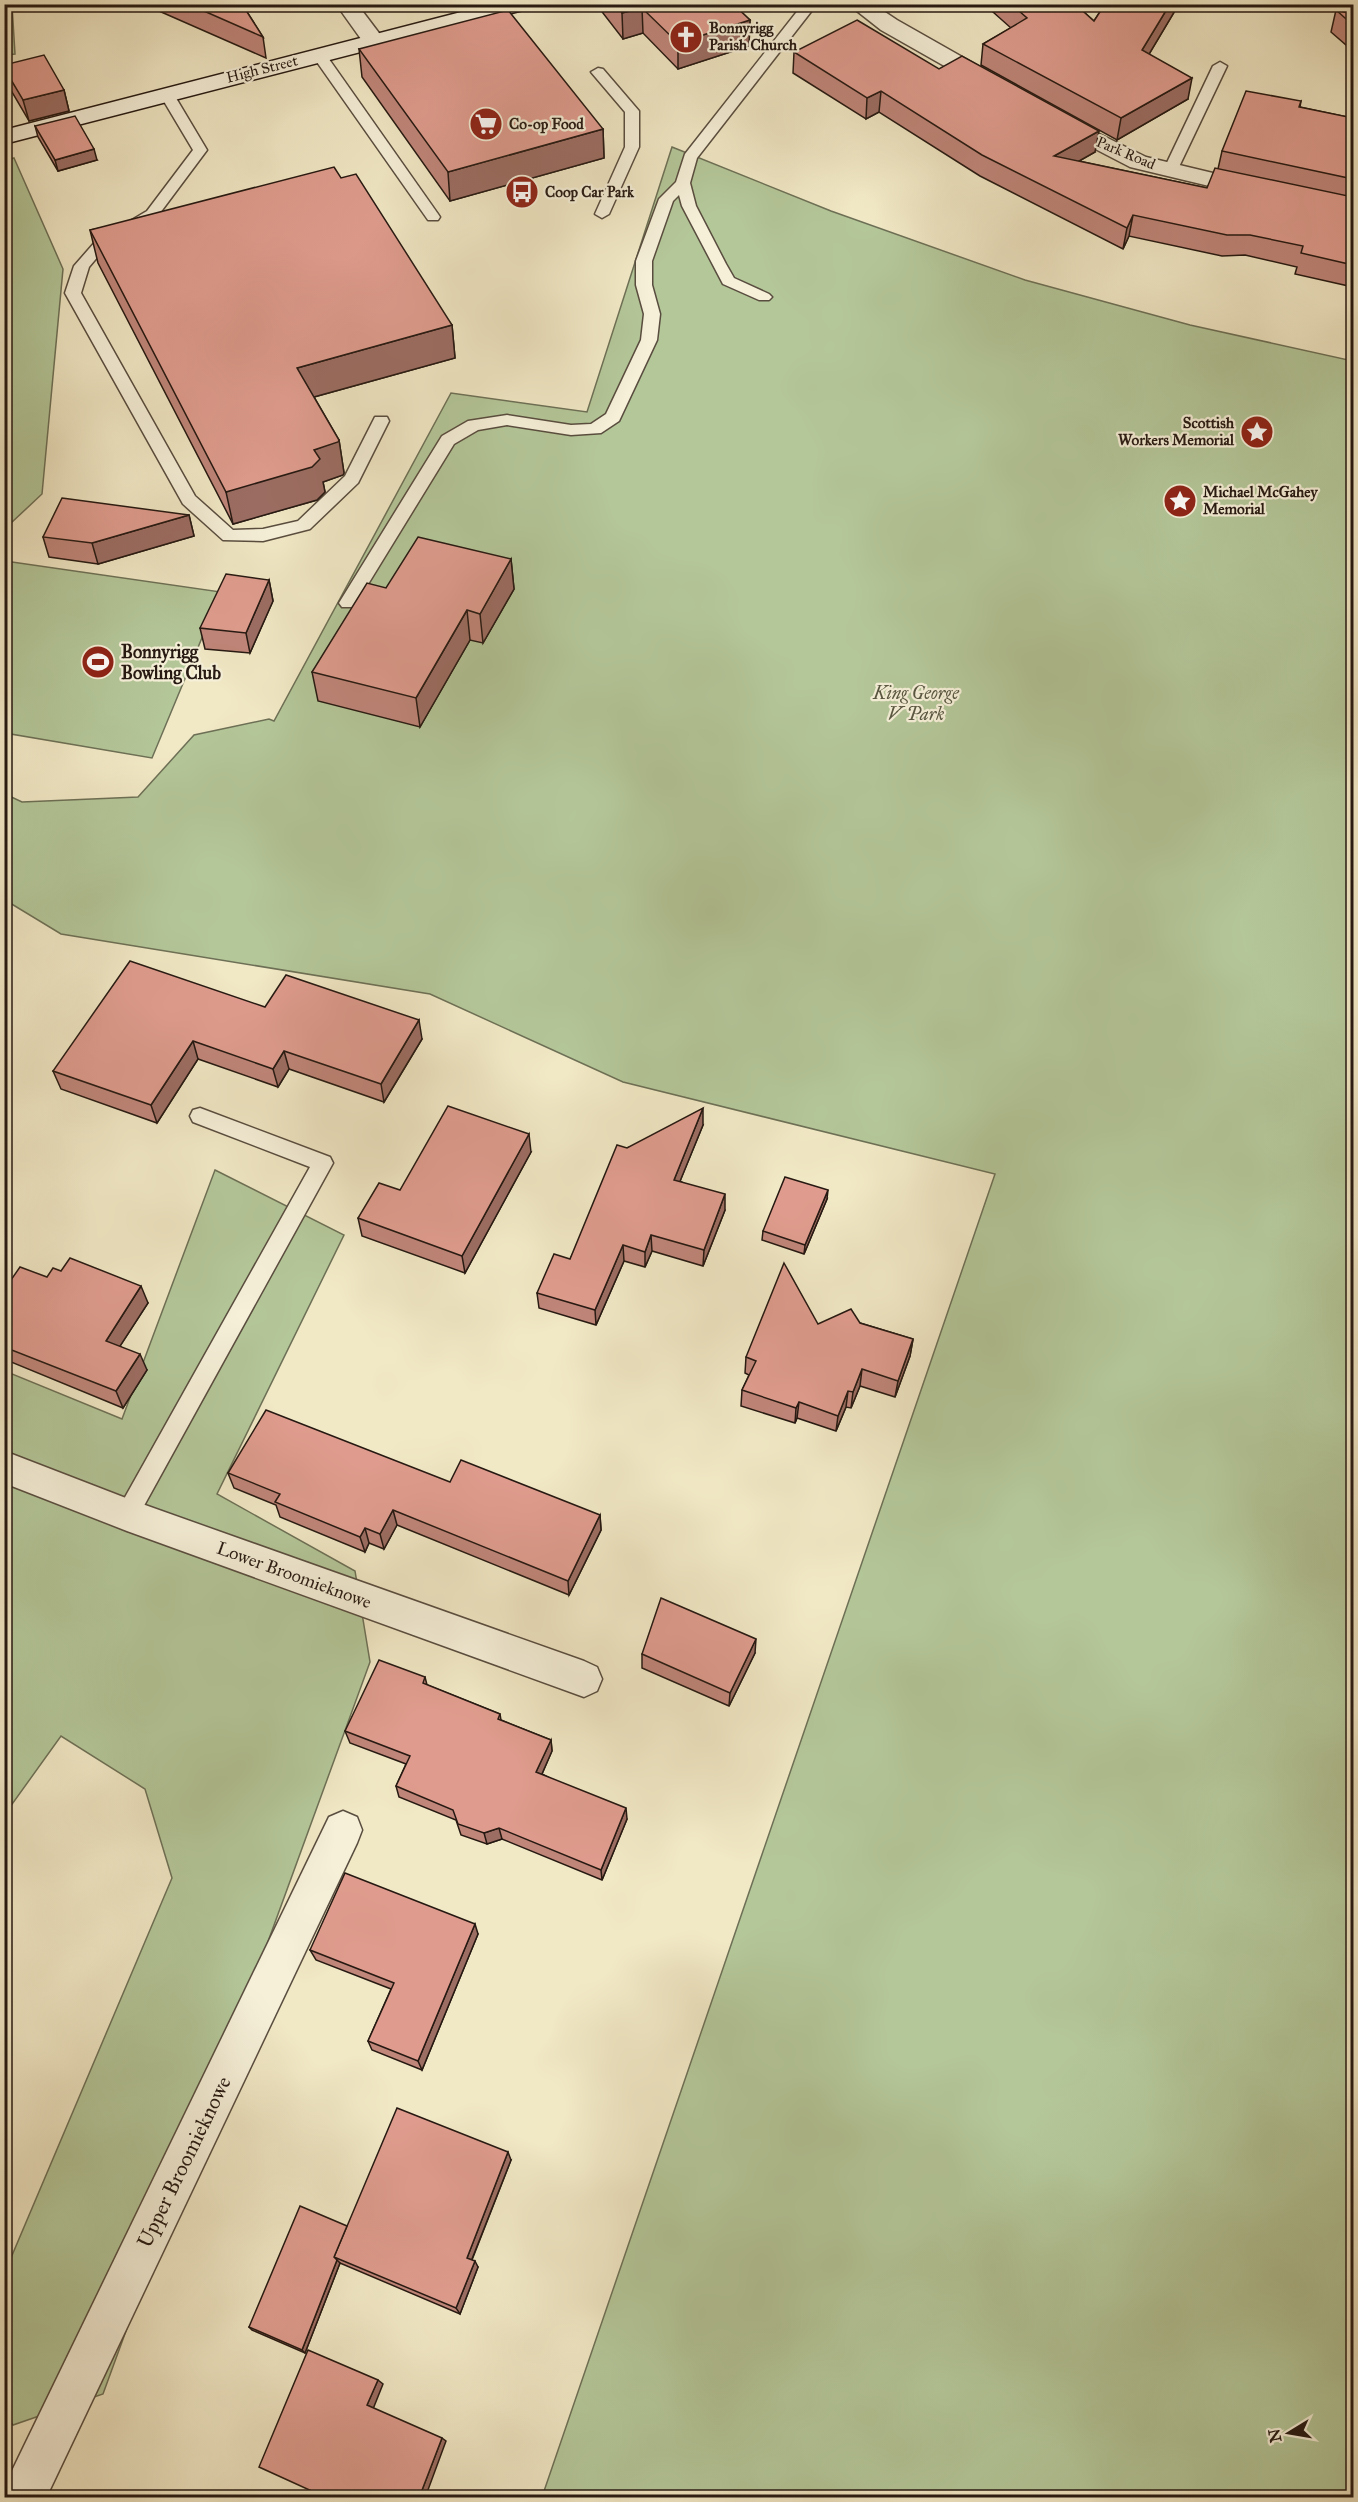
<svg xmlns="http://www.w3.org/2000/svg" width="1358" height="2502" font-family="'IM FELL Great Primer',serif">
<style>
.green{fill:#b4c799;stroke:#6d7056;stroke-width:1.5}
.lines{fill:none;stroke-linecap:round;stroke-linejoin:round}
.service-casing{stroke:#594d3f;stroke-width:3}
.minor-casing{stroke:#594d3f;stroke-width:3}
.secondary-casing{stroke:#261912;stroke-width:3}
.service{fill:#f6f0d9;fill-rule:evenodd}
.minor{fill:#f6f0d9;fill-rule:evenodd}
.secondary{fill:#f6f0d9;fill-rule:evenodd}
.wall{fill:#c0867a;stroke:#261912;stroke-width:1.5}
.shaded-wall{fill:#9c6d63;stroke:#261912;stroke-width:1.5}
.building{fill:#df9c8e;stroke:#261912;stroke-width:1.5}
.labels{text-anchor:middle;stroke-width:4.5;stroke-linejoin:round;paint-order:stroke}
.far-poi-label{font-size:15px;font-weight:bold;fill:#261912;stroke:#f6f0d9;text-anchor:start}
.far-street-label{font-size:15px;fill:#261912;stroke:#f6f0d9}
.poi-label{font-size:18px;font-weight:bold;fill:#261912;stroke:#f6f0d9;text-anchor:start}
.park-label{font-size:18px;font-style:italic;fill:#585641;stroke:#f6f0d9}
.street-label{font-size:18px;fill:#261912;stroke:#f6f0d9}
.near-street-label{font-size:21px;fill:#261912;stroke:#f6f0d9}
</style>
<rect width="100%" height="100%" fill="#f1e8c5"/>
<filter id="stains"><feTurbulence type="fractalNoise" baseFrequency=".00333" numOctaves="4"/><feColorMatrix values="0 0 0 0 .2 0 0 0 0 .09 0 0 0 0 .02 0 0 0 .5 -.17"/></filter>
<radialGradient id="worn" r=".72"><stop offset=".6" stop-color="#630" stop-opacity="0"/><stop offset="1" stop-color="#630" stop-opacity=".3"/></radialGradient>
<g class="green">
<polygon points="5,4 12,5 15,54 5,55"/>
<polygon points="672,147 831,211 1025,280 1190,325 1353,361 1353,2497 542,2497 995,1174 623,1082 430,994 61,934 5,900 5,794 22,802 138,797 194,735 269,719 274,721 451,393 587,412"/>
<polygon points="14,158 63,269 42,494 10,524 5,535 4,161"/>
<polygon points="5,561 221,592 152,758 5,733"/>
<polygon points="215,1170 344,1235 217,1494 355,1571 370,1662 103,2394 13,2425 5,2414 5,2272 172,1878 145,1789 61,1736 5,1814 5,1371 122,1419"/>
</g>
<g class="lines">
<defs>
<g id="service">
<polygon points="803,4 817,4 697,158 690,183 696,206 726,264 734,278 769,294 772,297 769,300 759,300 723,284 682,206 679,195 673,201 652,261 652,285 660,314 657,340 619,421 601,433 571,435 507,425 478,430 454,444 354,607 342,607 339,603 442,436 468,421 507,415 571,425 591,424 606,414 641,340 644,314 636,285 636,261 659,199 676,182 685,154"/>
<polygon points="319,51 324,52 438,214 440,217 438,220 428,220 312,55"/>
<polygon points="1220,62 1227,66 1177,171 1175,174 1165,174 1163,171 1213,66"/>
<polygon points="598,68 603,69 639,111 639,147 609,214 602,218 595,214 625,147 625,112 591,72"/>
<polygon points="166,89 173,93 207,150 157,217 105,248 89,267 81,293 195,496 233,530 263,529 298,521 345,476 375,417 387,417 389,421 358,483 310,529 263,541 223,540 183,504 65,293 74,266 95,242 147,211 193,150 159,93"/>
<polygon points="200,1108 330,1157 333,1163 135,1522 127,1525 119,1522 116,1515 119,1508 310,1167 193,1122 190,1116 193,1110"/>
</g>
<g id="minor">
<polygon points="336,4 357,4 385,41 382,46 374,48 366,46"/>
<polygon points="848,4 873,4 897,20 1001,79 1004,84 1001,89 993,91 985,89 881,30"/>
<polygon points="1059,114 1146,157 1263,185 1267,190 1263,195 1255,197 1130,167 1051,126 1048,121 1051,116"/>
<polygon points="4,1451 131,1500 584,1661 597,1667 602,1679 597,1691 584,1697 127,1531 4,1483"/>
<polygon points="343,1811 357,1817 362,1830 357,1843 46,2498 5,2498 4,2489 9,2477 329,1817"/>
</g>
<polygon id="secondary" points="492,4 529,4 527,9 4,144 4,130"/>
</defs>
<use href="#service" class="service-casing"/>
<use href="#minor" class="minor-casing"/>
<use href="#secondary" class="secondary-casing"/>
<use href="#service" class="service"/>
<use href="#minor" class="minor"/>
<use href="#secondary" class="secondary"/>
</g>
<g class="wall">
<polygon points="143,4 242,4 263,37 266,58"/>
<polygon points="596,4 733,4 750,20 749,46 678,69 643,33 623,39"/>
<polygon points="984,4 1075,4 1094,21 1105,4 1179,4 1149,54 1188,99 1117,140 981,65 983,44 1011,28"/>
<polygon points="1336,10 1353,14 1353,51 1331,32"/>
<polygon points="359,49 603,129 604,158 450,201 362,77"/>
<polygon points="794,52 939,69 1095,152 1079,161 1207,188 1218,169 1222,151 1301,101 1300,107 1353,118 1353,287 1295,274 1297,267 1245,255 1222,256 1129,236 1123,249 980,176 879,112 866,119 793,73"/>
<polygon points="4,65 64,90 69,111 29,121 9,87 4,70"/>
<polygon points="35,126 97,160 58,171 38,137"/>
<polygon points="341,178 452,325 455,358 314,397 339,440 344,473 343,475 323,482 325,492 317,500 233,524 98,263 90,230"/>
<polygon points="189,515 194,536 98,564 49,557 43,537"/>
<polygon points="511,559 514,589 483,643 470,640 420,727 318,701 312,672 386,588"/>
<polygon points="269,580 273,601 250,653 205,649 200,628"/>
<polygon points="265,1007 422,1039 384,1102 289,1069 278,1087 198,1059 157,1123 61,1089 53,1071"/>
<polygon points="703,1125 680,1181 725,1210 703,1266 652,1251 645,1267 624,1261 596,1325 539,1308 537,1293 570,1259 627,1148"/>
<polygon points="531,1152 465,1273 362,1236 358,1218 400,1190"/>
<polygon points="827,1199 804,1254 762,1240 763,1231"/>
<polygon points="47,1277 148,1303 120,1346 147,1370 123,1408 11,1362 4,1350 4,1290"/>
<polygon points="860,1323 913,1339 910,1356 895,1397 860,1386 851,1408 846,1407 836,1431 797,1418 795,1423 741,1406 742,1390 749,1375 745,1373 746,1357 818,1324"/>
<polygon points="228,1473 450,1482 600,1515 601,1530 569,1595 397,1525 384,1549 369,1543 365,1552 280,1517 276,1505 234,1488"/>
<polygon points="755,1653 729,1706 642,1668 642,1654"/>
<polygon points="425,1677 427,1685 500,1714 501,1720 551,1740 552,1751 542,1774 627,1819 602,1880 502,1839 487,1844 461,1835 456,1820 399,1797 396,1786 406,1764 350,1743 345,1731"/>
<polygon points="478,1934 422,2070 372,2050 368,2041 391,1989 316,1960 310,1950"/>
<polygon points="511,2160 472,2260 478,2267 460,2314 340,2263 305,2353 252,2330 249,2327 347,2226"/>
</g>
<g class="shaded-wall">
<polygon points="1170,4 1179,4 1139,71 1142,50"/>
<polygon points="642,8 643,33 623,39 622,13"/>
<polygon points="750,20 749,46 678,69 678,43"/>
<polygon points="1192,78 1188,99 1117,140 1121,118"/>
<polygon points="64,90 69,111 29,121 23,100"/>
<polygon points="881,91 879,112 866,119 867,98"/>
<polygon points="603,129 604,158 450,201 448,172"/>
<polygon points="1099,131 1095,152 1051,177 1054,156"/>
<polygon points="94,149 97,160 58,171 55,160"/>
<polygon points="1133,215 1129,236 1123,249 1127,228"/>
<polygon points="452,325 455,358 303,400 297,368"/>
<polygon points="339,440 344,473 343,475 323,482 325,492 317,500 233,524 226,492 314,450"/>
<polygon points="189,515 194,536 98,564 92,543"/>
<polygon points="511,559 514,589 483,643 480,614"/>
<polygon points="269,580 273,601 250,653 246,633"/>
<polygon points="467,610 470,640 420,727 416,698"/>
<polygon points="419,1020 422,1039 384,1102 381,1084"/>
<polygon points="193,1041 198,1059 157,1123 151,1105"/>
<polygon points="284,1051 289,1069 278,1087 273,1069"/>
<polygon points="703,1108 703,1125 674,1196 674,1180"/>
<polygon points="529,1134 531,1152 465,1273 462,1256"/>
<polygon points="828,1190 827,1199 804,1254 805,1245"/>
<polygon points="725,1194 725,1210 703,1266 704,1250"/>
<polygon points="651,1235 652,1251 645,1267 645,1252"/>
<polygon points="623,1245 624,1261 596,1325 595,1310"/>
<polygon points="141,1286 148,1303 113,1357 106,1341"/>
<polygon points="913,1339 910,1356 895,1397 898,1381"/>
<polygon points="140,1354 147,1370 123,1408 116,1391"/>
<polygon points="862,1369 860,1386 851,1408 853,1392"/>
<polygon points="848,1391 846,1407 836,1431 838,1416"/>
<polygon points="799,1402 797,1418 795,1423 796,1408"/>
<polygon points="393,1510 397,1525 384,1549 380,1534"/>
<polygon points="600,1515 601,1530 569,1595 568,1581"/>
<polygon points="365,1528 369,1543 365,1552 360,1537"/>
<polygon points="756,1639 755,1653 729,1706 730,1693"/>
<polygon points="551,1740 552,1751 538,1783 536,1772"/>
<polygon points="626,1808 627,1819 602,1880 601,1870"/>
<polygon points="499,1828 502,1839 487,1844 484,1833"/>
<polygon points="475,1924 478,1934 422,2070 418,2061"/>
<polygon points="508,2152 511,2160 470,2264 467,2258"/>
<polygon points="337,2260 340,2263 305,2353 302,2350"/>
<polygon points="475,2261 478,2267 460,2314 456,2308"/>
<polygon points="378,2380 383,2384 373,2409 367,2405"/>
<polygon points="442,2438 446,2441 425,2498 419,2498"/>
</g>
<g class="building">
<polygon points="188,4 242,4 263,37"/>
<polygon points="616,4 733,4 750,20 678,43 642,8 622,13"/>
<polygon points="1011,4 1075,4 1094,21 1105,4 1170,4 1142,50 1192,78 1121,118 983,44 1027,18"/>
<polygon points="508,10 603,129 448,172 359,49"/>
<polygon points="1336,10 1353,14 1353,25"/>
<polygon points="857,20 939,69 962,56 1099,131 1054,156 1207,188 1215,168 1353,197 1353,265 1301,253 1303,246 1250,235 1227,235 1133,215 1127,228 982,155 881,91 867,98 794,52"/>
<polygon points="44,55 64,90 23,100 4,68 4,65"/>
<polygon points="1246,91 1301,101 1299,107 1353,118 1353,179 1222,151"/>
<polygon points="75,116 94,149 55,160 35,126"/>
<polygon points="334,167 341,178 356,174 452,325 297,368 339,440 338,442 314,450 320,459 312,467 226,492 90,230"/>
<polygon points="62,498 189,515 92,543 43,537"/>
<polygon points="418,537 511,559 480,614 467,610 416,698 312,672 367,583 386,588"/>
<polygon points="226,574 269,580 246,633 200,628"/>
<polygon points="130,961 265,1007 286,975 419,1020 381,1084 284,1051 273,1069 193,1041 151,1105 53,1071"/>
<polygon points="448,1106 529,1134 462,1256 358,1218 379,1183 400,1190"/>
<polygon points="703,1108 674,1180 725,1194 704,1250 651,1235 645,1252 623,1245 595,1310 537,1293 554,1254 570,1259 617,1145 627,1148"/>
<polygon points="785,1177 828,1190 805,1245 763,1231"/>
<polygon points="70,1258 141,1286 106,1341 140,1354 116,1391 4,1347 4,1343 11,1333 4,1330 4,1290 20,1267 47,1277 53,1268 61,1271"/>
<polygon points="784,1263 818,1324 851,1309 860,1323 913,1339 898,1381 862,1369 853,1392 848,1391 838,1416 799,1402 796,1408 742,1390 756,1361 746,1357"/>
<polygon points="266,1410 450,1482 461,1460 600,1515 568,1581 393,1510 380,1534 365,1528 360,1537 275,1502 280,1494 228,1473"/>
<polygon points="661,1598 756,1639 730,1693 642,1654"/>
<polygon points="379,1660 425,1677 423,1683 500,1714 498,1719 551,1740 536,1772 626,1808 601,1870 499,1828 484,1833 458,1824 453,1810 396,1786 410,1756 345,1731"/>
<polygon points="345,1873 475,1924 418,2061 368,2041 394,1983 310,1950"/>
<polygon points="397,2108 508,2152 467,2258 475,2261 456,2308 334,2257"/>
<polygon points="300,2206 347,2226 334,2257 337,2260 302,2350 249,2327"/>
<polygon points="308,2350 378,2380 367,2405 442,2438 419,2498 327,2498 259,2467"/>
</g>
<defs>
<symbol id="church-disc" viewBox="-11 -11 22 22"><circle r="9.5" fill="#8f2418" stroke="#f6f0d9"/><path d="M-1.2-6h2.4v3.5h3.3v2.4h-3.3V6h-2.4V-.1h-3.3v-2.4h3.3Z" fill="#fff"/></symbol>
<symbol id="supermarket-disc" viewBox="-11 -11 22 22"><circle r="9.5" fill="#8f2418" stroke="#f6f0d9"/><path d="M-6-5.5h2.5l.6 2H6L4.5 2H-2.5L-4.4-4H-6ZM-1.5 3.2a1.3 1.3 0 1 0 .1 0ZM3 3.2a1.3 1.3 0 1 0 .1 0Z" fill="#fff"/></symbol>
<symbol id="bus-disc" viewBox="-11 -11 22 22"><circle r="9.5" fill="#8f2418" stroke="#f6f0d9"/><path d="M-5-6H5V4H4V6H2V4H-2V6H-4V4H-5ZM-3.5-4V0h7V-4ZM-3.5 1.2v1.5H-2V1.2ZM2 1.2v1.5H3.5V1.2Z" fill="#fff"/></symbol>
<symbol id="sight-disc" viewBox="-11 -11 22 22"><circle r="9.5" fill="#8f2418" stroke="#f6f0d9"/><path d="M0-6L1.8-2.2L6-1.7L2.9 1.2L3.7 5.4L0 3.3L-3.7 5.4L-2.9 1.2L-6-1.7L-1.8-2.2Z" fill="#fff"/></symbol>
<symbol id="stadium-disc" viewBox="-11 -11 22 22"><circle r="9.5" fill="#8f2418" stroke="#f6f0d9"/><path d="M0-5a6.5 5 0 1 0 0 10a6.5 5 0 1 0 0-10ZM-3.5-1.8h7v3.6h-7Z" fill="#fff"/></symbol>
</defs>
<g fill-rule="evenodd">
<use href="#church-disc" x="667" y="18" width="38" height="38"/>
<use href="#supermarket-disc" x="467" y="105" width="38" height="38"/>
<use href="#bus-disc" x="503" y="173" width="38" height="38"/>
<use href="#sight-disc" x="1238" y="413" width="38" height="38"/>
<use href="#sight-disc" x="1161" y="482" width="38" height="38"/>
<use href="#stadium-disc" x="79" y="643" width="38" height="38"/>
</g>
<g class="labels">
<g class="far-poi-label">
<text x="709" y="33">Bonnyrigg<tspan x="709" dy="17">Parish Church</tspan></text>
<text x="509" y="129">Co-op Food</text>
<text x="545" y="197">Coop Car Park</text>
<text x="1234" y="428" text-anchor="end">Scottish<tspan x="1234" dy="17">Workers Memorial</tspan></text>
<text x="1203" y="497">Michael McGahey<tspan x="1203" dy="17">Memorial</tspan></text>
</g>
<g class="far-street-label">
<text transform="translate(262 69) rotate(-14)" y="5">High Street</text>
<text transform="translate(1126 153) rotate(23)" y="5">Park Road</text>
</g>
<g class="poi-label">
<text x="121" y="658">Bonnyrigg<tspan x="121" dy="21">Bowling Club</tspan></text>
</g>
<g class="park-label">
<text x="916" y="699">King George<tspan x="916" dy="21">V Park</tspan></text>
</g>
<g class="street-label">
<text transform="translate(294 1575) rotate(20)" y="6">Lower Broomieknowe</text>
</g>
<g class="near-street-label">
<text transform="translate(184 2162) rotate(-64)" y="7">Upper Broomieknowe</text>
</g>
</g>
<rect width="1358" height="2502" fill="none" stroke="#f1e8c5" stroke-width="24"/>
<rect x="6" y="6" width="1346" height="2490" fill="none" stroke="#261912" stroke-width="3"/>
<rect x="12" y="12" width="1334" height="2478" fill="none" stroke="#261912" stroke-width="1.5"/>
<g transform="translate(1289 2433) rotate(259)" stroke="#f6f0d9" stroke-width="4.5" paint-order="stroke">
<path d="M0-4.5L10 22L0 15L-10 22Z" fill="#261912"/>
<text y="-9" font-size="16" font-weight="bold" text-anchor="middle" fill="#261912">N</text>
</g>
<rect width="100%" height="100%" filter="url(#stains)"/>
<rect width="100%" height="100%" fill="url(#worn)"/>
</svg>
